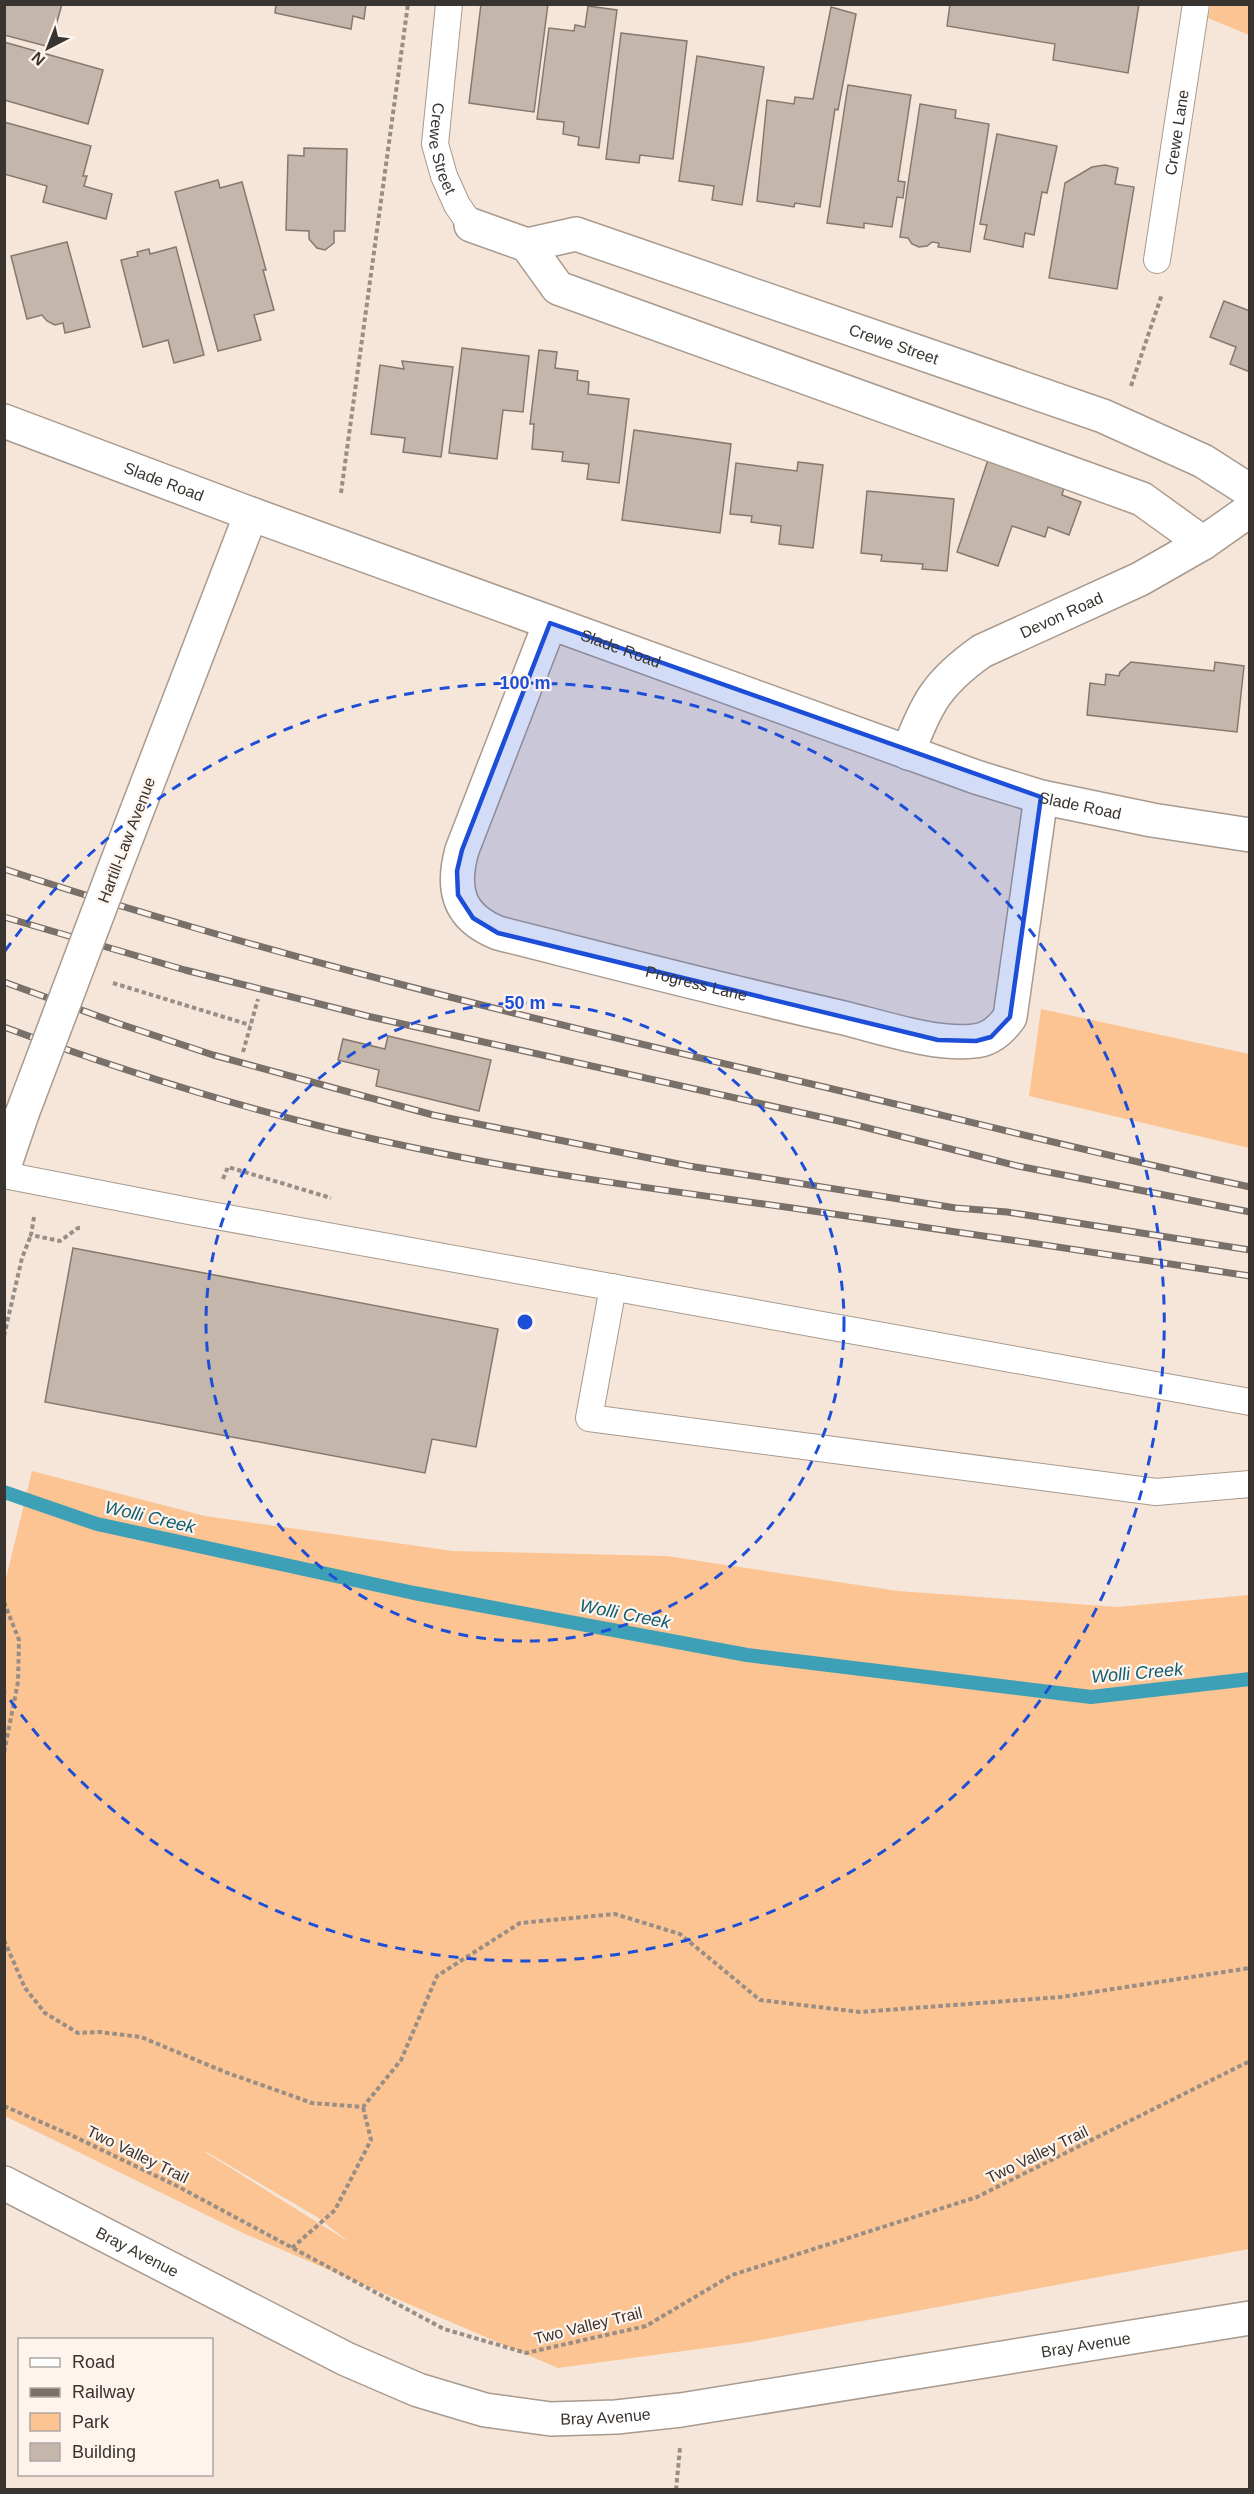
<svg xmlns="http://www.w3.org/2000/svg" width="1254" height="2494" font-family="Helvetica,sans-serif">
<style>
.green{fill:#fbc492;fill-rule:evenodd}
.lines{fill:none;stroke-linecap:round;stroke-linejoin:round}
.stream{stroke:#3ea0b7;stroke-width:14}
.building{fill:#c4b6aa;stroke:#86786d;stroke-width:1.5}
.lane-casing{stroke:#a89a8e;stroke-width:28}
.street-casing{stroke:#a89a8e;stroke-width:36}
.secondary-casing{stroke:#a89a8e;stroke-width:36}
.path{stroke:#988e85;stroke-width:4;stroke-dasharray:4.5 3;stroke-linecap:butt}
.lane{stroke:#fff;stroke-width:26}
.street{stroke:#fff;stroke-width:33}
.secondary{stroke:#fff;stroke-width:33}
.rail-casing{stroke:#797069;stroke-width:7}
.rail{stroke:#fef4ed;stroke-width:4.5;stroke-dasharray:14;stroke-linecap:butt}
.secondary-bridge-casing{stroke:#a89a8e;stroke-width:36;stroke-linecap:butt}
.secondary-bridge{stroke:#fff;stroke-width:33}
.marked{fill:#1d4ed8;fill-opacity:0.2;stroke:#1d4ed8;stroke-width:4.5;stroke-linejoin:round}
.ring{fill:none;stroke:#1d4ed8;stroke-width:3;stroke-dasharray:10 8}
.labels{text-anchor:middle;stroke-width:4.5;stroke-linejoin:round;paint-order:stroke}
.street-label{font-size:16px;fill:#39342f;stroke:#fef4ed}
.water-label{font-size:18px;font-style:italic;fill:#0e5f6f;stroke:#fef4ed}
.centre{fill:#1d4ed8;stroke:#fef4ed;stroke-width:3}
.ring-label{font-size:18px;text-anchor:middle;font-weight:bold;fill:#1d4ed8;stroke:#fef4ed;stroke-width:4.5;stroke-linejoin:round;paint-order:stroke}
</style>
<rect width="100%" height="100%" fill="#f5e6d9"/>
<g class="green">
<polygon points="1211,5 1249,5 1249,35 1208,18"/>
<polygon points="1041,1009 1249,1054 1249,1148 1029,1096"/>
<path d="M32,1471l173,45 248,35 213,5 232,35 219,16 132,-12v654l-499,93 -192,26 -315,-135 -238,-117 -1,-529zM205,2151l112,66 32,25 -144,-90z"/>
</g>
<g class="lines">
<polyline class="stream" points="4,1492 97,1524 414,1593 747,1655 1091,1697 1250,1679"/>
</g>
<g class="building">
<polygon points="4,4 62,4 50,47 4,35"/>
<polygon points="276,4 366,4 364,19 353,16 351,29 275,13"/>
<polygon points="481,4 548,4 534,112 469,103"/>
<polygon points="950,4 1139,4 1128,73 1053,60 1055,44 947,26"/>
<polygon points="588,6 617,10 599,148 578,145 579,137 563,134 564,122 537,119 549,28 574,31 575,25 585,27"/>
<polygon points="831,7 856,14 838,110 835,109 820,207 795,203 794,207 757,201 767,100 794,104 795,97 813,99"/>
<polygon points="621,33 687,41 673,159 640,155 639,163 606,159"/>
<polygon points="4,42 103,70 88,124 4,100"/>
<polygon points="697,56 764,67 742,205 712,200 714,186 679,181"/>
<polygon points="848,85 911,95 898,181 905,182 903,198 897,197 892,227 864,223 864,228 827,223"/>
<polygon points="920,104 956,110 955,118 989,124 970,252 938,247 939,243 932,242 927,246 919,247 912,244 908,238 900,237"/>
<polygon points="4,122 91,146 83,176 87,176 84,186 112,194 106,219 43,202 47,186 4,174"/>
<polygon points="997,134 1057,146 1047,193 1042,192 1034,235 1025,233 1023,247 984,239 987,225 980,224"/>
<polygon points="304,148 347,149 345,231 334,231 334,243 325,250 317,248 309,239 309,231 286,230 288,155 304,156"/>
<polygon points="1105,165 1118,168 1115,184 1134,187 1117,289 1049,278 1065,183 1092,167"/>
<polygon points="218,180 220,188 242,182 266,270 263,270 274,310 254,315 261,340 218,351 175,192"/>
<polygon points="67,242 90,327 65,333 63,323 55,325 47,321 42,315 27,319 11,256"/>
<polygon points="176,247 204,355 174,363 168,340 143,347 121,260 138,256 137,252 149,249 150,254"/>
<polygon points="1224,301 1250,311 1250,372 1230,364 1236,347 1210,337"/>
<polygon points="462,348 529,356 523,412 503,410 497,459 449,453"/>
<polygon points="539,350 557,352 555,368 578,371 577,380 589,382 588,394 629,399 619,483 587,479 589,464 562,461 563,452 532,449 534,424 530,424"/>
<polygon points="402,361 453,367 441,457 403,452 405,438 371,434 380,365 404,369"/>
<polygon points="634,430 731,444 720,533 622,520"/>
<polygon points="989,457 1065,483 1062,495 1081,502 1069,535 1048,527 1045,537 1012,526 998,566 957,552"/>
<polygon points="798,462 823,465 813,548 779,544 781,526 751,522 752,516 730,514 736,463 797,471"/>
<polygon points="867,491 954,499 947,571 922,569 923,564 881,561 882,555 861,553"/>
<polygon points="1131,662 1214,671 1215,662 1244,666 1237,732 1087,715 1090,683 1105,685 1106,674 1119,676 1120,672"/>
<polygon points="388,1036 491,1060 479,1111 376,1086 379,1070 338,1060 343,1039 385,1049"/>
<polygon points="73,1248 498,1329 476,1447 432,1439 425,1473 45,1402"/>
</g>
<g class="lines">
<defs>
<g id="lane">
<path id="s1" d="M449,4l-14,140 9,32 13,29 14,20"/>
<path id="s2" d="M1157,260l39,-256"/>
<polyline points="4,1175 194,1212 1250,1402"/>
<polyline points="613,1287 589,1418 1156,1492 1250,1484"/>
</g>
<g id="street">
<path id="s3" d="M471,225l56,20 49,-11 527,182 100,45 47,30"/>
<polyline points="527,245 558,288 1142,499 1203,543"/>
<path id="s4" d="M4,421l247,93"/>
<path id="s5" d="M550,623l-88,227c-11,39 -4,67 36,83 115,29 230,59 346,85 37,9 93,28 130,23 16,-1 27,-11 36,-24l31,-220"/>
<path id="s6" d="M908,753c18,-50 30,-71 74,-102l158,-72 63,-36 47,-33"/>
<path id="s7" d="M4,2183l342,176 72,31 67,20 66,9 65,-2 65,-7 569,-92"/>
</g>
<g id="secondary">
<path id="s8" d="M113,873l138,-359 725,263 65,20 111,23 98,15"/>
<polyline points="4,1167 22,1114"/>
</g>
</defs>
<use href="#lane" class="lane-casing"/>
<use href="#street" class="street-casing"/>
<use href="#secondary" class="secondary-casing"/>
<g class="path">
<polyline points="1131,386 1162,294"/>
<polyline points="341,493 408,4"/>
<polyline points="113,983 250,1025"/>
<polyline points="243,1052 258,999"/>
<polyline points="223,1179 228,1167 331,1198"/>
<polyline points="34,1217 31,1235 60,1241 78,1228 82,1228"/>
<polyline points="4,1336 22,1258 31,1235"/>
<polyline points="4,1602 19,1640 18,1682 4,1753"/>
<polyline points="4,1940 25,1988 45,2013 78,2033 99,2032 141,2037 225,2072 312,2103 363,2107 401,2060 437,1976 520,1923 615,1914 680,1934 760,2000 860,2012 1061,1997 1250,1968"/>
<polyline points="4,2106 73,2136 177,2186 444,2329 526,2353 646,2326 732,2275 977,2197 1250,2061"/>
<polyline points="292,2248 335,2210 371,2140 363,2107"/>
<polyline points="676,2490 680,2448"/>
</g>
<use href="#lane" class="lane"/>
<use href="#street" class="street"/>
<use href="#secondary" class="secondary"/>
<defs>
<g id="rail">
<path d="M4,869c262,86 531,151 799,213 149,35 297,73 447,105"/>
<polyline points="4,917 185,970 367,1016 852,1124 1018,1166 1250,1212"/>
<polyline points="4,982 117,1023 213,1055 433,1115 689,1166 956,1208 1007,1212 1250,1250"/>
<path d="M4,1027c135,50 271,92 411,121 132,28 265,44 398,63 146,21 291,43 437,65"/>
</g>
</defs>
<use href="#rail" class="rail-casing"/>
<use href="#rail" class="rail"/>
<defs>
<polyline id="secondary-bridge" points="22,1114 113,873"/>
</defs>
<use href="#secondary-bridge" class="secondary-bridge-casing"/>
<use href="#secondary-bridge" class="secondary-bridge"/>
</g>
<path class="marked" d="M550,623l491,174 -31,220 -19,20 -15,4 -38,-1 -440,-107 -25,-15 -15,-23 -1,-24 5,-21z"/>
<g class="ring">
<circle cx="525" cy="1322" r="319"/>
<path d="M5 951A639 639 0 1 1 5 1693"/>
</g>
<g class="labels">
<g class="street-label">
<text dy="6" stroke="none"><textPath href="#s2" startOffset="129">Crewe Lane</textPath></text>
<text dy="6" stroke="none"><textPath href="#s1" startOffset="146">Crewe Street</textPath></text>
<text dy="6" stroke="none"><textPath href="#s3" startOffset="446">Crewe Street</textPath></text>
<text dy="6" stroke="none"><textPath href="#s4" startOffset="171">Slade Road</textPath></text>
<text dy="6" stroke="none"><textPath href="#s6" startOffset="216">Devon Road</textPath></text>
<text dy="6" stroke="none"><textPath href="#s8" startOffset="778">Slade Road</textPath></text>
<text dy="6" stroke="none"><textPath href="#s8" startOffset="1264">Slade Road</textPath></text>
<text transform="translate(126 840) rotate(-69)" y="6">Hartill-Law Avenue</text>
<text dy="6" stroke="none"><textPath href="#s5" startOffset="550">Progress Lane</textPath></text>
<text transform="translate(138 2154) rotate(26)" y="6">Two Valley Trail</text>
<text transform="translate(1037 2154) rotate(-26)" y="6">Two Valley Trail</text>
<text dy="6" stroke="none"><textPath href="#s7" startOffset="150">Bray Avenue</textPath></text>
<text transform="translate(588 2325) rotate(-14)" y="6">Two Valley Trail</text>
<text dy="6" stroke="none"><textPath href="#s7" startOffset="1140">Bray Avenue</textPath></text>
<text dy="6" stroke="none"><textPath href="#s7" startOffset="654">Bray Avenue</textPath></text>
</g>
<g class="water-label">
<text transform="translate(150 1517) rotate(13)" y="6">Wolli Creek</text>
<text transform="translate(625 1614) rotate(11)" y="6">Wolli Creek</text>
<text transform="translate(1137 1673) rotate(-5)" y="6">Wolli Creek</text>
</g>
</g>
<circle cx="525" cy="1322" r="9" class="centre"/>
<g class="ring-label">
<text x="525" y="689">100 m</text>
<text x="525" y="1009">50 m</text>
</g>
<rect width="1254" height="2494" fill="none" stroke="#39342f" stroke-width="12"/>
<rect x="18" y="2338" width="195" height="138" fill="#fef4ed" stroke="#afa7a1" stroke-width="1.5"/>
<rect x="30" y="2358" width="30" height="9" fill="#ffffff" stroke="#afa7a1" stroke-width="1.5"/>
<text x="72" y="2368" font-size="18" fill="#39342f">Road</text>
<rect x="30" y="2388" width="30" height="9" fill="#797069" stroke="#afa7a1" stroke-width="1.5"/>
<text x="72" y="2398" font-size="18" fill="#39342f">Railway</text>
<rect x="30" y="2413" width="30" height="18" fill="#fbc492" stroke="#afa7a1" stroke-width="1.5"/>
<text x="72" y="2428" font-size="18" fill="#39342f">Park</text>
<rect x="30" y="2443" width="30" height="18" fill="#c4b6aa" stroke="#afa7a1" stroke-width="1.5"/>
<text x="72" y="2458" font-size="18" fill="#39342f">Building</text>
<g transform="translate(48 48) rotate(222)" stroke="#fef4ed" stroke-width="4.5" paint-order="stroke">
<path d="M0-4.5L10 22L0 15L-10 22Z" fill="#39342f"/>
<text y="-9" font-size="16" font-weight="bold" text-anchor="middle" fill="#39342f">N</text>
</g>
</svg>
